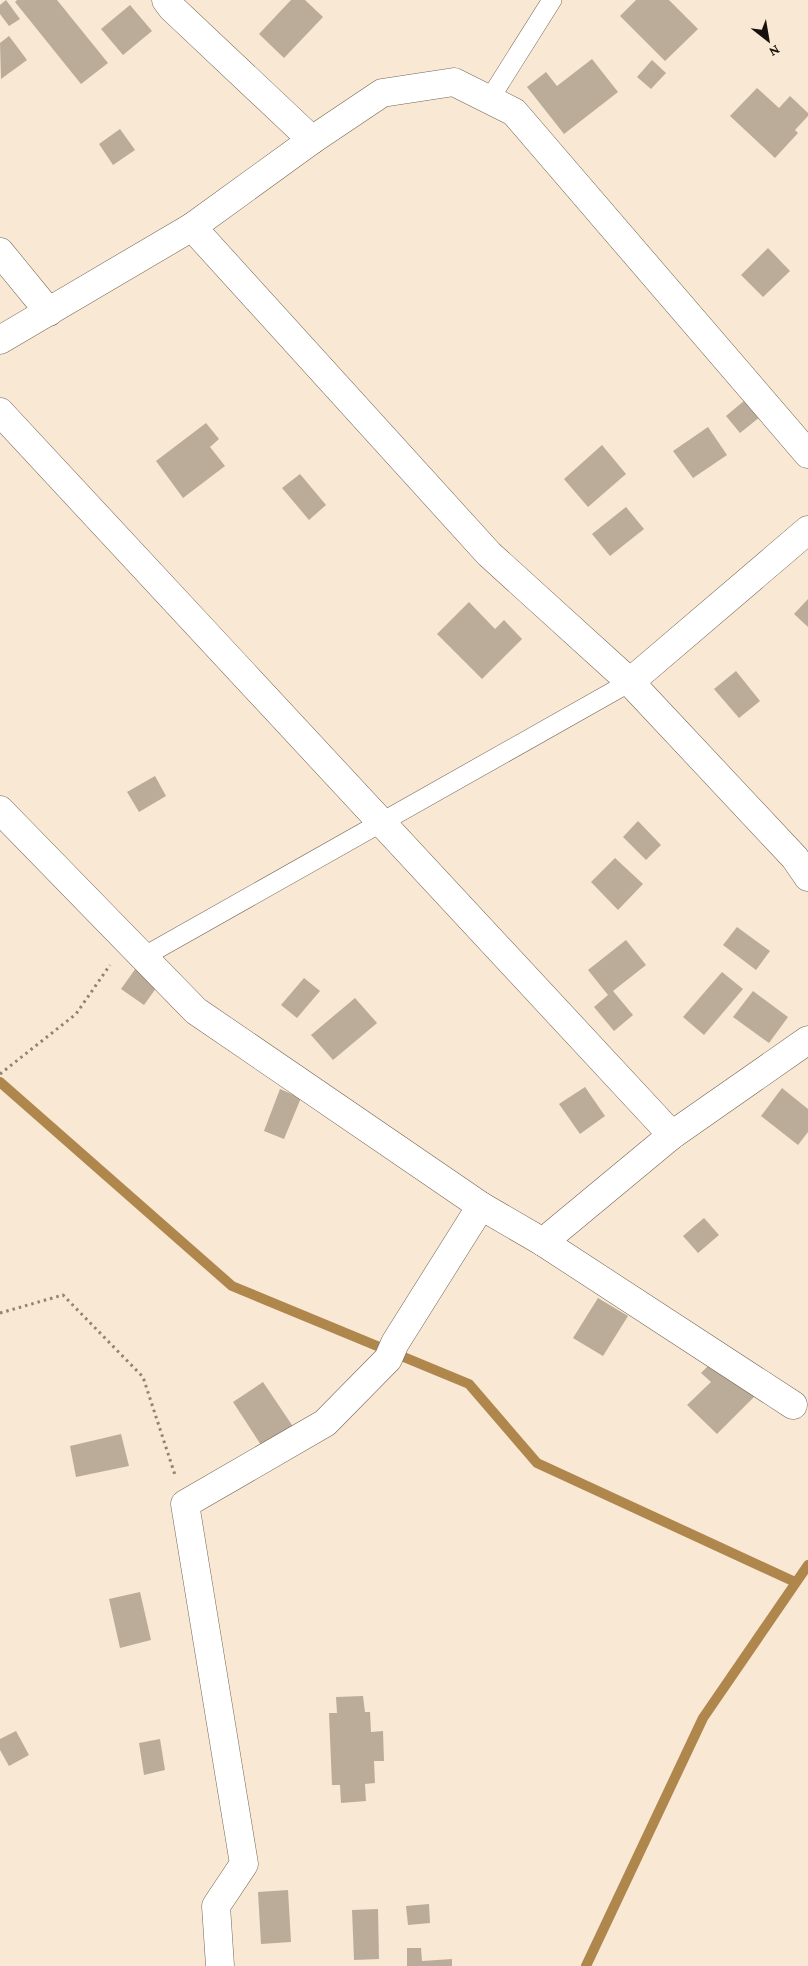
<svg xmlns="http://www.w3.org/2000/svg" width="808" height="1966" font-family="'Crimson Pro',serif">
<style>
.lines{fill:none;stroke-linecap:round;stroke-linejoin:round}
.stream{stroke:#af864c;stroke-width:10}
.building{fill:#bbac99}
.service-casing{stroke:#736654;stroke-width:20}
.minor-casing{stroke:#736654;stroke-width:29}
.path{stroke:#8e8375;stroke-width:3;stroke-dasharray:2.5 4;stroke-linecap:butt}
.service{stroke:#fff;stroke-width:19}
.minor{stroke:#fff;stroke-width:28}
</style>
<rect width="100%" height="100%" fill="#f8e8d4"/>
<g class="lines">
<g class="stream">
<polyline points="0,1082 232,1286 469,1384 537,1463 795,1582"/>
<polyline points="586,1966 703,1718 808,1565"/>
</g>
</g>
<g class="building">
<polygon points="6,0 20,19 9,26 0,14 0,5"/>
<polygon points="17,0 57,0 108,63 81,84 15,2"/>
<polygon points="291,0 305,0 323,17 284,58 259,34"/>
<polygon points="636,0 669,0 698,29 665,61 620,16"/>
<polygon points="130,5 152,31 123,55 101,29"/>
<polygon points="9,36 27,60 1,79 0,43"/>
<polygon points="592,59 618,92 564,134 527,87 546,72 557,86"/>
<polygon points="652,60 666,73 651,89 637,77"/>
<polygon points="757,88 779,108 790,96 808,113 808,116 795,130 798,133 775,158 730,116"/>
<polygon points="120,129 135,150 113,165 99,144"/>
<polygon points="768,248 790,271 763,297 741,275"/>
<polygon points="751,395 765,413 740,433 726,416"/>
<polygon points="206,423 219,439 210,447 225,466 183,498 156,461"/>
<polygon points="708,427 727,455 693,478 673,451"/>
<polygon points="602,445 626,474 588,507 564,479"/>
<polygon points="300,474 326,505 309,520 282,488"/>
<polygon points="626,507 644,529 610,556 592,534"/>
<polygon points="808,599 808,627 794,614"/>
<polygon points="469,602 495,629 504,620 522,639 482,679 437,634"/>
<polygon points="736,671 760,701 739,718 714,689"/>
<polygon points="155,776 166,796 139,812 127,792"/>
<polygon points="638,821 661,845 646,860 623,837"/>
<polygon points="615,858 643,884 618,910 591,882"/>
<polygon points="737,927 770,951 756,970 723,945"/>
<polygon points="626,940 646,965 613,991 633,1015 614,1031 594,1007 608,995 588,970"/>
<polygon points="141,961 164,977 144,1005 121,989"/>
<polygon points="722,972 743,989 704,1035 683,1017"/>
<polygon points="304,978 320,991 297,1018 281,1005"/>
<polygon points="753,991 788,1017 769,1043 733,1017"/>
<polygon points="355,998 377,1023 333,1060 311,1035"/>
<polygon points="585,1087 605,1116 580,1134 559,1104"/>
<polygon points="782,1088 808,1109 808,1132 798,1145 761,1116"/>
<polygon points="280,1089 301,1098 284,1139 264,1131"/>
<polygon points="704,1218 719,1235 698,1253 683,1236"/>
<polygon points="598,1298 628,1316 603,1356 573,1338"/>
<polygon points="720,1354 760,1391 717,1434 687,1405 711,1382 701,1373"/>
<polygon points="263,1382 296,1431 265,1451 233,1402"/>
<polygon points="121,1434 129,1466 76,1477 70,1446"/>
<polygon points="140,1592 151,1640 120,1648 109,1599"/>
<polygon points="363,1696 365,1712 370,1712 371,1732 383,1731 384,1761 374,1761 375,1783 365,1784 366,1801 341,1803 340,1785 332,1785 329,1713 337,1713 336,1697"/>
<polygon points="16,1731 29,1755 9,1766 0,1750 0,1739"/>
<polygon points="160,1739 165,1770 144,1775 139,1743"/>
<polygon points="288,1890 291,1942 261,1944 258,1892"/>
<polygon points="429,1904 430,1923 408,1925 406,1906"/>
<polygon points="378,1909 379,1959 354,1960 352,1910"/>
<polygon points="407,1948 421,1948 422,1961 452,1959 452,1966 407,1966"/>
</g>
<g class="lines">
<defs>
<g id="service">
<polyline points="489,100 552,0"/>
<polyline points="143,957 630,682"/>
</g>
<g id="minor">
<polyline points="166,0 172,8 312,140"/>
<polyline points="192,227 489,554 630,682 795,858 808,877"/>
<polyline points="0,252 49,312"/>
<polyline points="0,340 192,227 312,140 382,93 454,82 514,112 808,454"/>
<polyline points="0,412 672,1135"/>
<polyline points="630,682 808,530"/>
<polyline points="0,810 196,1011 481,1206 543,1242 793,1405"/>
<polyline points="543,1242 672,1135 808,1040"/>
<polyline points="220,1966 216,1906 244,1864 185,1504 325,1423 388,1359 395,1343 481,1206"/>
</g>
</defs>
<use href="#service" class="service-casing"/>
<use href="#minor" class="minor-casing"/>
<g class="path">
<polyline points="0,1074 76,1014 110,965"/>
<polyline points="0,1313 63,1295 143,1377 175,1475"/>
</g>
<use href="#service" class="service"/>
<use href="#minor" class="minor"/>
</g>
<g transform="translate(768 40) rotate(149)" stroke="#f8e8d4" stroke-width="4" paint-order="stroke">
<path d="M0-4L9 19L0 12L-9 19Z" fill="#16110a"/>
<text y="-8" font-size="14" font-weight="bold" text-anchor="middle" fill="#16110a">N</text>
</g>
</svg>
